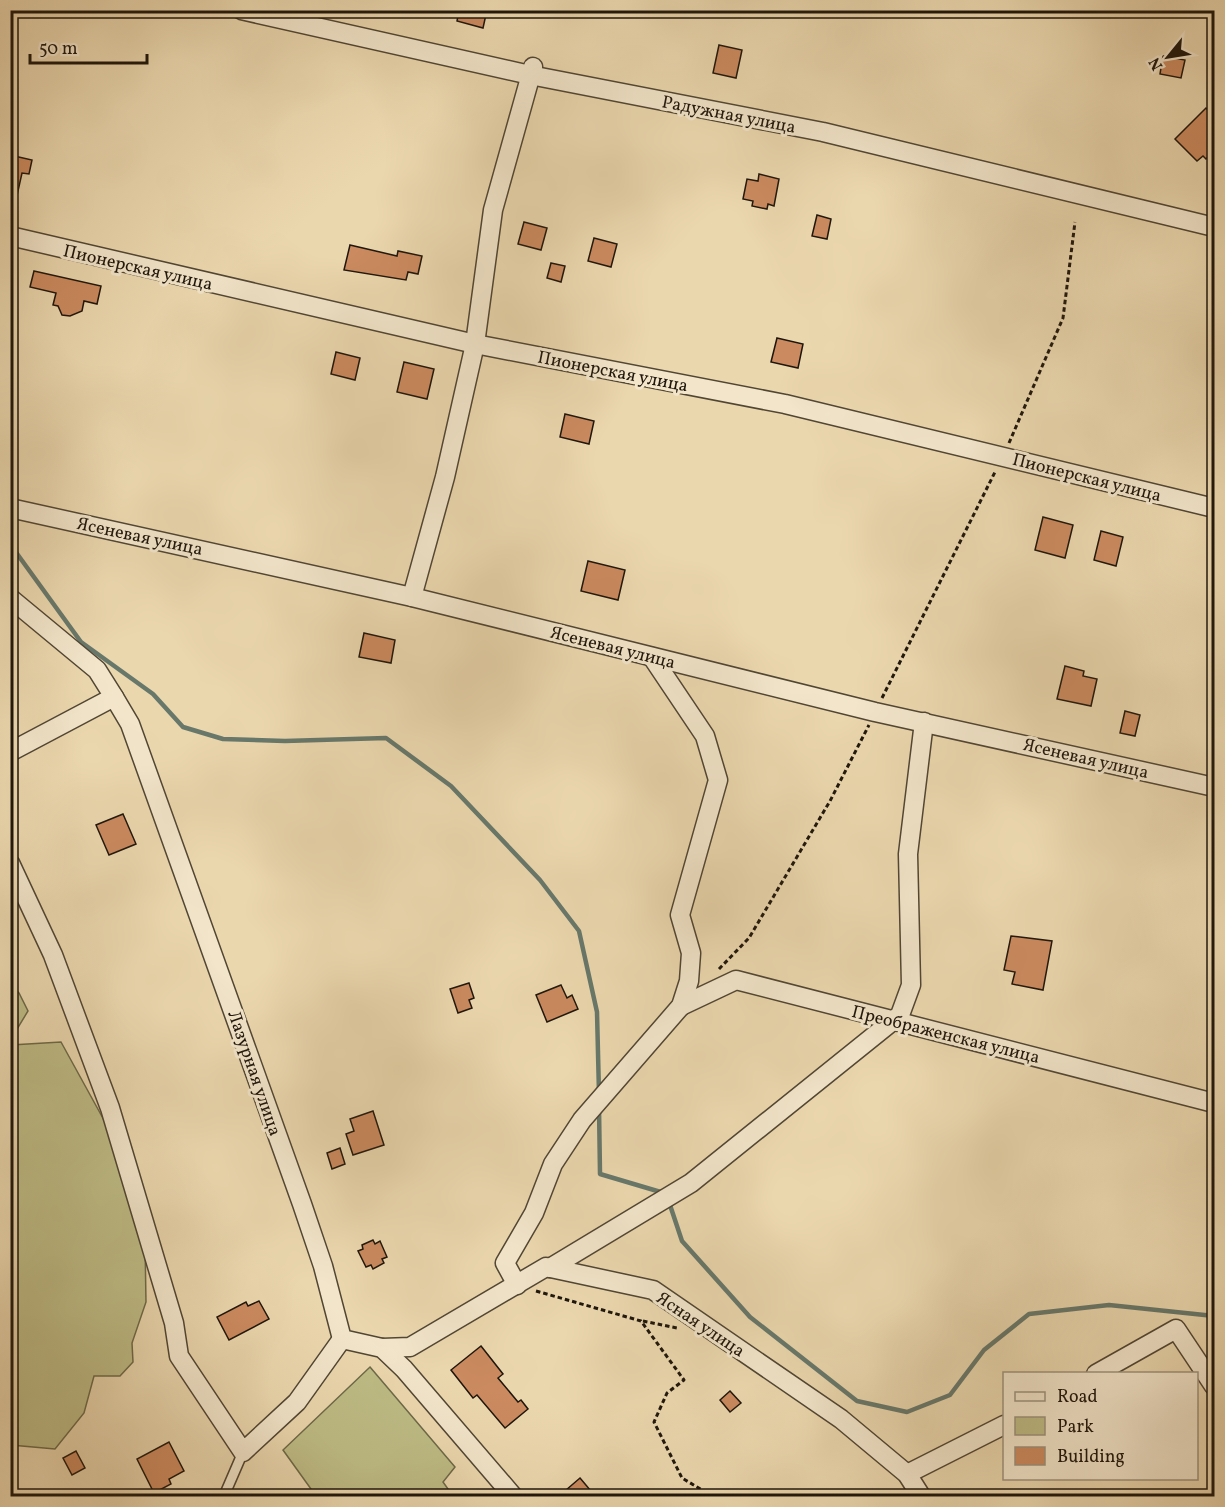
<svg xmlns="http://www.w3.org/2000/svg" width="1225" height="1507" font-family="Vollkorn,serif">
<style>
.green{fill:#bebc86;stroke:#6e6949;stroke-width:1.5}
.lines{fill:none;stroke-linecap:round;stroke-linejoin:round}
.stream{stroke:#67786b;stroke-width:4.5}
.building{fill:#cb8a5f;stroke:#1e160c;stroke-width:1.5}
.service-casing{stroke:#514634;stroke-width:12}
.minor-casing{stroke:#514634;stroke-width:21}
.path{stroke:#1e160c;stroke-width:3;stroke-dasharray:4.5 3;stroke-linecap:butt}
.service{stroke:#f2e5ca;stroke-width:9}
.minor{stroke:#f2e5ca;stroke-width:18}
.labels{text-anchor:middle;stroke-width:6;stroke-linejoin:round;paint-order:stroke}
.street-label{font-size:18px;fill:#1e160c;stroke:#f2e5ca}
</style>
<rect width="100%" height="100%" fill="#ebd7ae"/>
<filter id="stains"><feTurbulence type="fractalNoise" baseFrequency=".00333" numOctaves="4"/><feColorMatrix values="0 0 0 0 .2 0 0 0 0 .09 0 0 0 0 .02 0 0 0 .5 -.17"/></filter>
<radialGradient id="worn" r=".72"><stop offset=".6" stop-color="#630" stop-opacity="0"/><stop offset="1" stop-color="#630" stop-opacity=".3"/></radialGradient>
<g class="green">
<polygon points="11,985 19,993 28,1011 11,1039"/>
<polygon points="61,1042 105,1122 145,1243 146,1302 132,1343 133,1362 120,1376 94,1376 84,1413 55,1449 11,1445 11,1045"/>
<polygon points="370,1367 455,1467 443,1482 453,1496 316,1496 283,1450"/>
</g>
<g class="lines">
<g class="stream">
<polyline points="10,544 81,642 153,694 183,727 223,739 285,741 386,738 451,786 540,880 579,931 597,1012 599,1093"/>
<polyline points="599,1107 600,1174 664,1193"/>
<polyline points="669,1202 682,1241 750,1317 857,1401 907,1412 950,1395 984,1350 1029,1314 1109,1305 1214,1316"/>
</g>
</g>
<g class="building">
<polygon points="459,10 487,10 483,28 457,21"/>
<polygon points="719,45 742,50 736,78 713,73"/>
<polygon points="1163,56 1185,60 1181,78 1160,74"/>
<polygon points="1206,108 1215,117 1215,150 1206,159 1203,156 1197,161 1175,139"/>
<polygon points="10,155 32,160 29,174 22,173 16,200 10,199"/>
<polygon points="759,174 779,179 774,206 768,204 767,209 752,206 753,201 743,199 747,179 758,181"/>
<polygon points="817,215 831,219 827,239 812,236"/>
<polygon points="524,222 547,228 541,250 518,244"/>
<polygon points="594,238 617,244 611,267 588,261"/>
<polygon points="350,245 397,256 398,251 422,256 418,274 408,272 406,280 344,270"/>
<polygon points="551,263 565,266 561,282 547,278"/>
<polygon points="34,271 101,286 97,304 84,301 82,311 70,316 62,315 58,306 53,305 56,293 30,287"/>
<polygon points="777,338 803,344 798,368 771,362"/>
<polygon points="336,352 360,358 355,380 331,374"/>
<polygon points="404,362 434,369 427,399 397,392"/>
<polygon points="565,414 594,421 589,444 560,437"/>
<polygon points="1043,517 1073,525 1065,558 1035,550"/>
<polygon points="1101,531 1123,537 1116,566 1094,560"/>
<polygon points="588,561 625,570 618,600 581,591"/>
<polygon points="364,633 395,640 391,663 359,657"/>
<polygon points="1065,666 1084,671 1083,676 1097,679 1091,706 1057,699"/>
<polygon points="1125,711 1140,715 1135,736 1120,733"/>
<polygon points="123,814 136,844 109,855 96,825"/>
<polygon points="1011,936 1052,941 1043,990 1012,984 1015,972 1004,970"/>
<polygon points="469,983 474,998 469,1000 472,1008 458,1013 450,989"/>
<polygon points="561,985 567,998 572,995 578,1009 547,1022 536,995"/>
<polygon points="373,1111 384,1145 353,1155 346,1134 354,1131 350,1119"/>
<polygon points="340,1148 345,1164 332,1169 327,1153"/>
<polygon points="373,1240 375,1244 380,1241 387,1257 382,1259 384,1263 373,1269 371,1265 366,1267 358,1251 363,1249 362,1245"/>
<polygon points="259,1301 269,1319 229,1340 217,1317 246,1302 248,1306"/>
<polygon points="481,1346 503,1374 498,1378 518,1402 521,1400 528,1409 505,1428 477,1395 473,1398 451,1370"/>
<polygon points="730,1391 741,1403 730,1412 720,1400"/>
<polygon points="169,1442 184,1471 169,1479 171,1484 154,1493 137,1459"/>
<polygon points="76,1451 85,1468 72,1475 63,1458"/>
<polygon points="580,1478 596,1497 558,1497"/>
</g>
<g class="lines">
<defs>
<polyline id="service" points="224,1496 243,1452"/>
<g id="minor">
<polyline points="241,10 530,75 823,132 1214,227"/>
<polyline points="10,236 475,344 785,404 1214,508"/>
<polyline points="10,508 412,597 875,712 1214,787"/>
<polyline points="412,597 445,477 475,344 493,210 533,67"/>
<polyline points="10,598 97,670 114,697"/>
<polyline points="10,752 114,697 130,724 302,1204 323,1266 342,1339 382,1348 404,1369 513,1496"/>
<polyline points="10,863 53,955 110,1108 174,1323 179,1356 243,1452 297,1402 342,1339"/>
<polyline points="681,1006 736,980 1214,1103"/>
<polyline points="550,1268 691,1183 900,1015 911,985 908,854 924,722"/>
<polyline points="517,1285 505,1263 534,1213 553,1164 582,1120 681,1006 689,981 691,953 680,915 718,780 705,736 652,657"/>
<polyline points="382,1348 410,1347 546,1267 653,1290 841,1419 907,1474 921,1496"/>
<polyline points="1096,1374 1176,1329 1214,1386"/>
<polyline points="907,1474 1004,1425"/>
</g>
</defs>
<use href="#service" class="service-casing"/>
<use href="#minor" class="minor-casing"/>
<g class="path">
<polyline points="1009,443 1063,318 1075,222"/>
<polyline points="882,698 996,470"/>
<polyline points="719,969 749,938 830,801 869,725"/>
<polyline points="536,1291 641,1321 684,1380 667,1393 654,1422 682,1478 712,1496"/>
<polyline points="643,1321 677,1328"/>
</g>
<use href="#service" class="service"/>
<use href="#minor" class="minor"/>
</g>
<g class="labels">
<g class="street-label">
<text transform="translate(729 114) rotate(11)" y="6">Радужная улица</text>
<text transform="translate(138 267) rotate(13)" y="6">Пионерская улица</text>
<text transform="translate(613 371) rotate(11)" y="6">Пионерская улица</text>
<text transform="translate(1087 477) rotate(14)" y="6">Пионерская улица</text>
<text transform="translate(140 536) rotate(12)" y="6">Ясеневая улица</text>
<text transform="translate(613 647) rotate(14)" y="6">Ясеневая улица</text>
<text transform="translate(1086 758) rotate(13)" y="6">Ясеневая улица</text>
<text transform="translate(946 1034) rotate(14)" y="6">Преображенская улица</text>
<text transform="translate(255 1073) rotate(71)" y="6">Лазурная улица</text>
<text transform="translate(701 1324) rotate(34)" y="6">Ясная улица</text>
</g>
</g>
<rect width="1225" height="1507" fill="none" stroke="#ebd7ae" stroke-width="36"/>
<rect x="12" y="12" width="1201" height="1483" fill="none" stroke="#1e160c" stroke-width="3"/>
<rect x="18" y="18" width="1189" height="1471" fill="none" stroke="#1e160c" stroke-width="1.5"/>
<rect x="1003" y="1372" width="195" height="108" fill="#f2e5ca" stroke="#9d927e" stroke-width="1.5"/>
<rect x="1015" y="1392" width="30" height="9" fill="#f2e5ca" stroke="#9d927e" stroke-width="1.5"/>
<text x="1057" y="1402" font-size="18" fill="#1e160c">Road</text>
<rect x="1015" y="1417" width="30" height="18" fill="#bebc86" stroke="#9d927e" stroke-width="1.5"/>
<text x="1057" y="1432" font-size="18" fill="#1e160c">Park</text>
<rect x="1015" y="1447" width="30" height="18" fill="#cb8a5f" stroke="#9d927e" stroke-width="1.5"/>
<text x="1057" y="1462" font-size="18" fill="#1e160c">Building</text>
<g transform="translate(1168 57) rotate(240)" stroke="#f2e5ca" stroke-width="4.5" paint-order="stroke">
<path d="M0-4.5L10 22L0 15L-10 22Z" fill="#1e160c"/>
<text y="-9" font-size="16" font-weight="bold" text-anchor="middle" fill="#1e160c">N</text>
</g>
<path d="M30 54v9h117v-9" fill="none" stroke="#1e160c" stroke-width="3"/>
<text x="39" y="54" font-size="18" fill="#1e160c" stroke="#f2e5ca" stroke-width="4.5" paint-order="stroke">50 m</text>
<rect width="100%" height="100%" filter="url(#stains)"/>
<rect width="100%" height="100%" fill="url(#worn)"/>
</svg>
